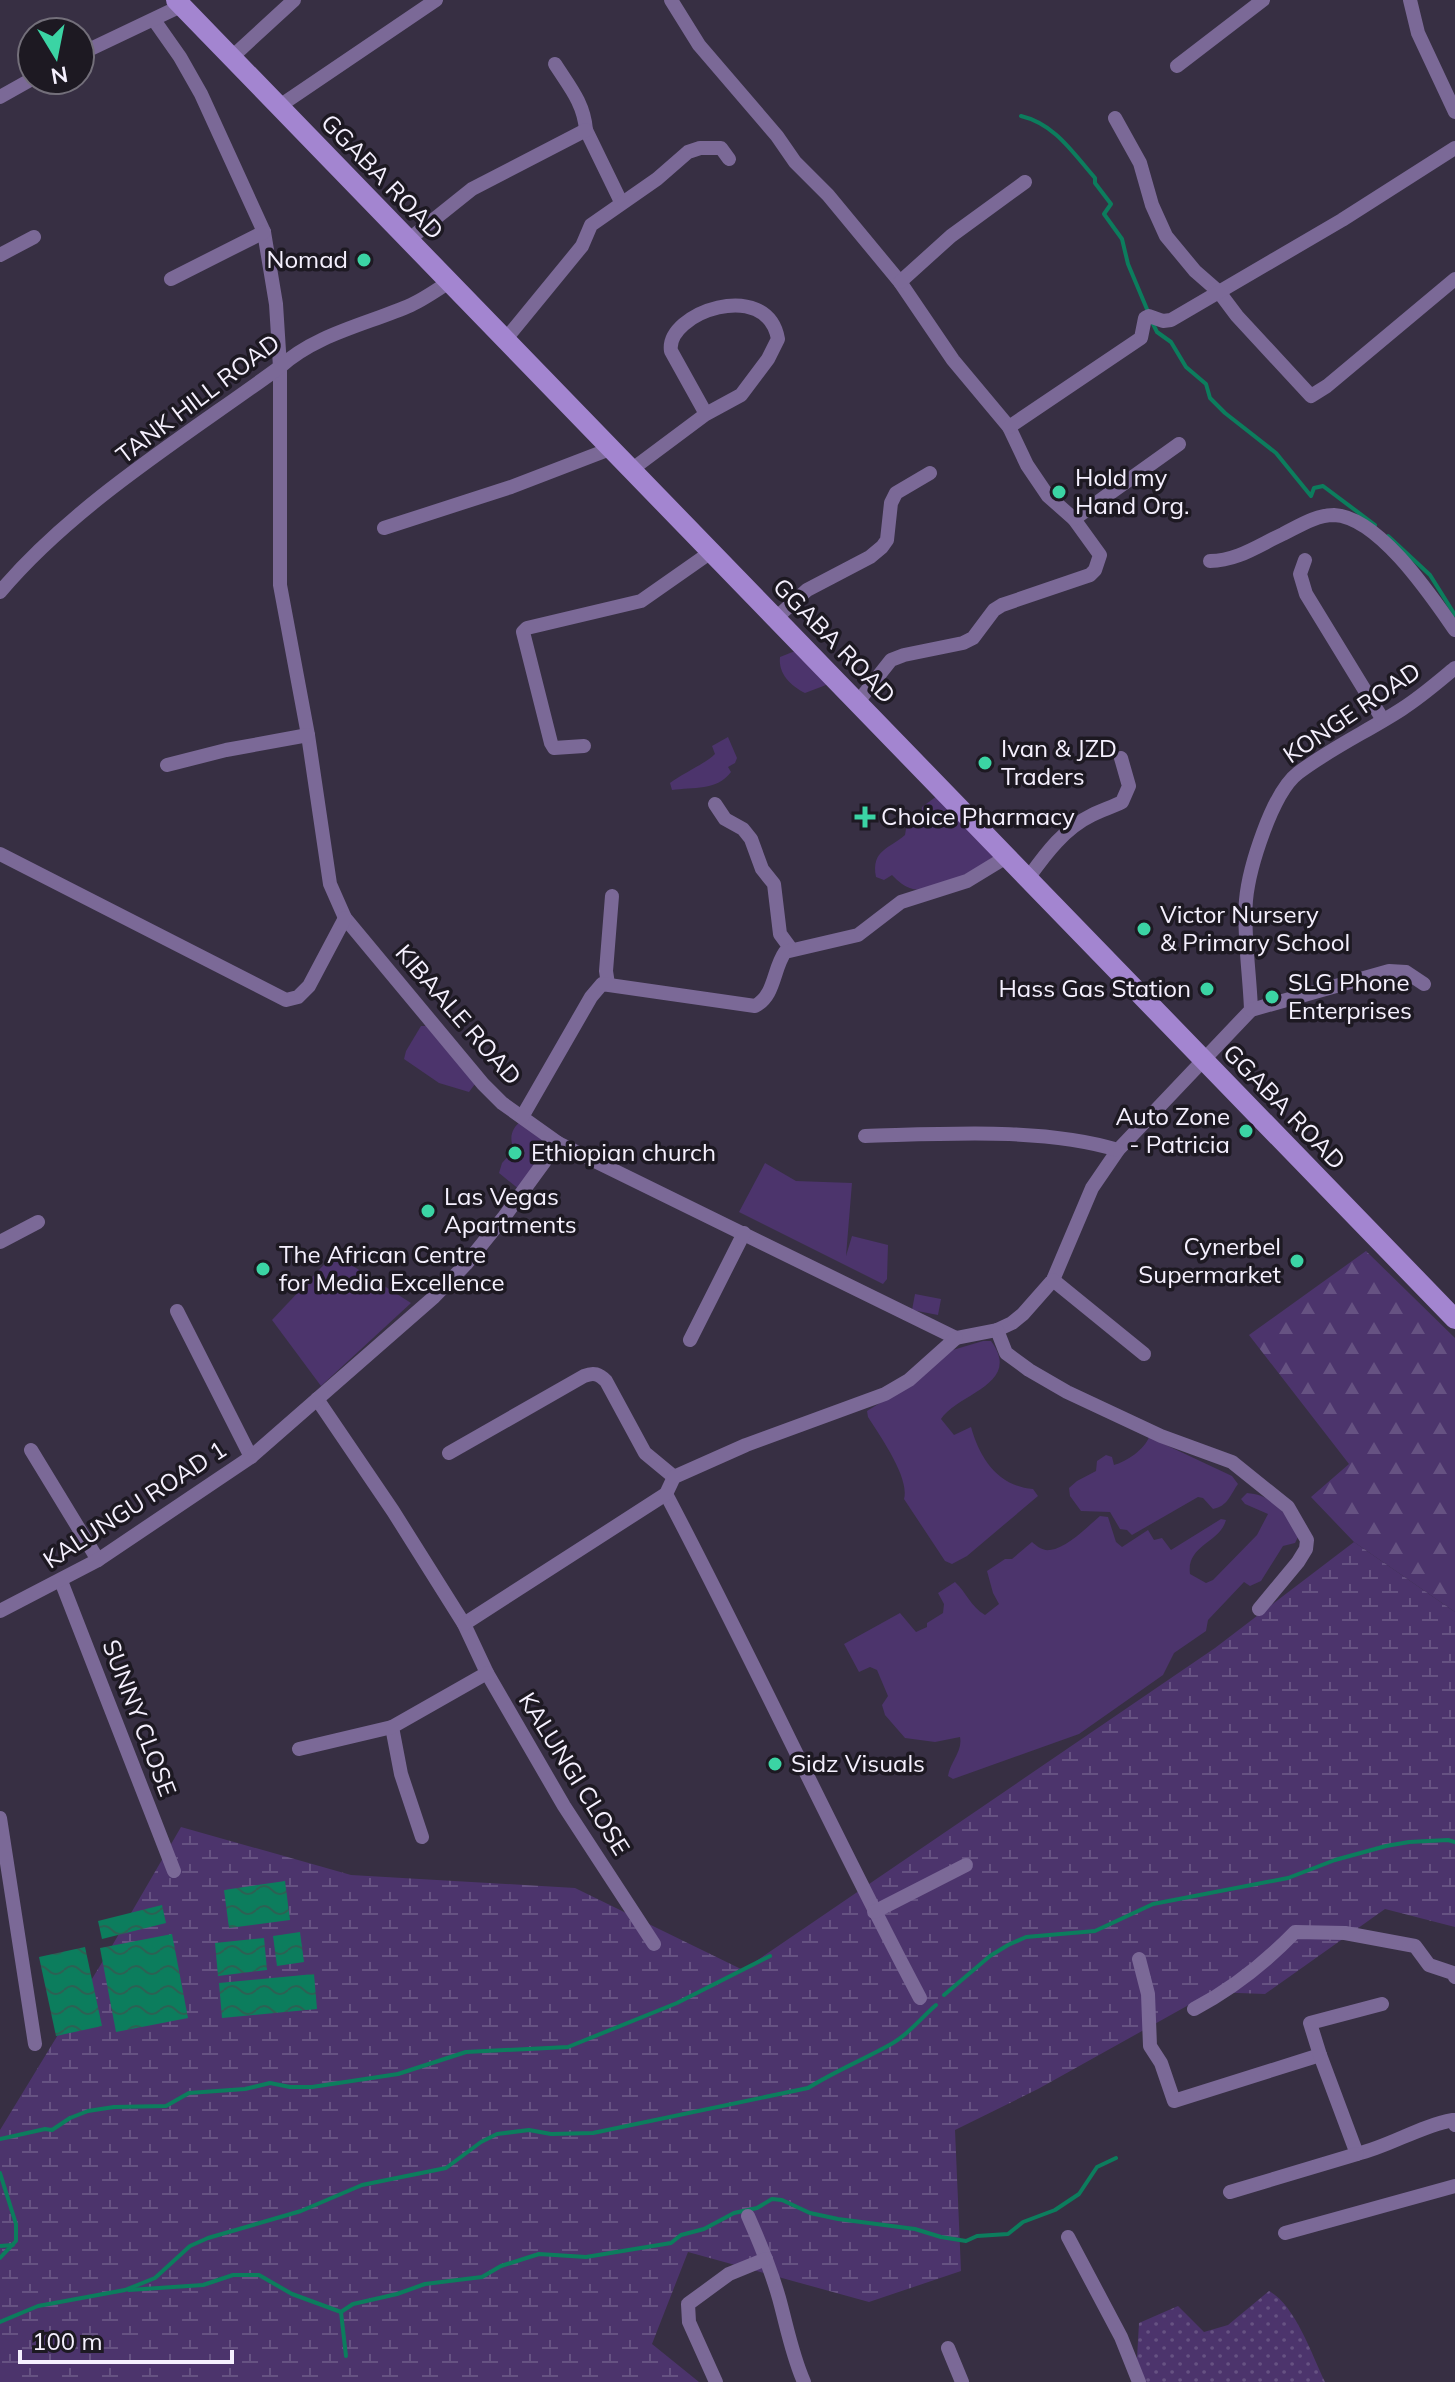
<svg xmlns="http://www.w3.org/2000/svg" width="1455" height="2382" font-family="Mulish,sans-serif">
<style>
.green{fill:#4c346c}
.forest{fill:url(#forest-firs)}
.wetland{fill:url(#wetland-marsh)}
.park{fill:url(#park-dots)}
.water{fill:url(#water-waves)}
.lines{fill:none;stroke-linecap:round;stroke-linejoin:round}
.stream{stroke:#0c7d5d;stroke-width:4}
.street{stroke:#7b6997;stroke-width:14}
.secondary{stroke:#a385d0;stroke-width:20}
.poi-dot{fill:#3bd4a4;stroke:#1d1922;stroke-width:3}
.labels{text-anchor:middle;stroke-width:7;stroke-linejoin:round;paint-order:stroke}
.street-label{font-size:24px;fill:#f5f0fe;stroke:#1d1922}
.poi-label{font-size:24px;fill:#f5f0fe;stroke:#1d1922;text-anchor:start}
</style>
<defs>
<pattern id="forest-firs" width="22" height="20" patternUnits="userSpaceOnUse" patternTransform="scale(2)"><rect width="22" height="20" fill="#4c346c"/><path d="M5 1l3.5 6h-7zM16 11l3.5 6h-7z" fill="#665282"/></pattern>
<pattern id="wetland-marsh" width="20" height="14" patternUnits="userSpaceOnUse" patternTransform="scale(2)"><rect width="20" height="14" fill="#4c346c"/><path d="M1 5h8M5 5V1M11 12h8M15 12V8" fill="none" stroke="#665282"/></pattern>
<pattern id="park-dots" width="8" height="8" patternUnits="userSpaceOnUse" patternTransform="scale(2)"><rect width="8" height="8" fill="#4c346c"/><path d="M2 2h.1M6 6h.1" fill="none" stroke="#665282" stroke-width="1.8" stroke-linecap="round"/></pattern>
<pattern id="water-waves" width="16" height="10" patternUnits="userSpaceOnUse" patternTransform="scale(2)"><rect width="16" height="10" fill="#0c7d5d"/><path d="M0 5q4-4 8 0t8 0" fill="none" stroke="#2b6254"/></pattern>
</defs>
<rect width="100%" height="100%" fill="#372f43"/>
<g class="green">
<path d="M795,651l33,30 -2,4 -21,8c-14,-7 -27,-19 -25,-36z"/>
<path d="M728,737l9,21 -2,5 -7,4 3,5c-14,19 -38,15 -59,18l-2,-7c12,-9 36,-20 45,-29l-3,-8z"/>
<path d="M941,793l58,60c-20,14 -60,41 -86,36 -9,-2 -15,-8 -21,-14l-8,5 -8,-3c-5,-27 13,-28 29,-42l3,-18 6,3 8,-4v-9z"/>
<polygon points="421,1026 430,1026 475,1084 469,1092 439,1083 404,1059 406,1051"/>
<path d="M521,1121l30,21 -31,48 -21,-17 3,-10 12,-13c-5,-12 -3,-21 7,-29z"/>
<polygon points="765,1163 796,1181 852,1183 846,1256 852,1236 888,1245 887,1279 883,1284 739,1212"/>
<polygon points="334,1254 411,1303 321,1386 272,1320"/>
<polygon points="915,1294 941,1299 938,1315 912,1310"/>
<path d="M983,1341h8c32,43 -33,52 -50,78l13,16 17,-8c9,32 27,59 62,62l5,7 -71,60 -15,8 -7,-3 -41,-62c6,-21 -24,-63 -36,-82l-1,-6 29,-18 50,-41z"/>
<path d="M1149,1437l83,39 6,8c-8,11 -10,22 -25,25l-10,-11 -5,-1 -66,38 -5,-5 -7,-1 -10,-17 -29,-1 -11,-15 -1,-8 8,-7 19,-10 1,-10 9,-6 6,2 2,8c12,-3 31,-16 35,-28z"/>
<path d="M1247,1493c27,2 40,21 51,44l-3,6 -12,3 -22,35 -11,5 -6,-4 -36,38 -2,11 -32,22 -11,22 -84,59 -126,45 -5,-3c2,-14 15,-25 12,-39l-25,5 -30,-4 -20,-23 -3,-10 6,-9 -11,-26 -7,-3 -11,5 -15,-28 56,-31 16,19 11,-5v-4l16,-10 1,-9 -6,-11 17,-11c12,11 15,24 30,33l14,-11 -6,-11 -6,-22 18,-12h7l20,-17c5,4 10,9 18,8 17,-2 37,-23 50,-34l8,1 8,25 6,5 26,-17 6,10 8,-2 9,12 50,-31 5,1c-6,23 -40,25 -36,54l16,9 7,-3 44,-45 11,-21 -23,-10 -4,-5z"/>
</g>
<polygon class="forest" points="1366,1251 1455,1338 1455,1612 1354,1542 1311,1497 1349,1464 1249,1335"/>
<polygon class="wetland" points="1354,1542 1455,1612 1455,1927 1385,1909 1265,1994 1212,1992 1038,2089 955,2130 961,2271 869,2302 688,2252 652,2344 699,2382 0,2382 0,2130 109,1951 181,1827 351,1875 575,1888 743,1970 1215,1648"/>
<path class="park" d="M1269,2291c26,14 43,64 56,91h-186l-3,-6 3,-53 39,-17 26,26 24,-7z"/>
<g class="water">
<polygon points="285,1881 290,1920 229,1928 224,1890"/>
<polygon points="162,1905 166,1923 102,1939 98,1921"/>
<polygon points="300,1932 304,1962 277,1966 273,1936"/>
<polygon points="172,1934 188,2018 116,2032 100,1948"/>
<polygon points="264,1938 267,1970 218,1976 215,1943"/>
<polygon points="85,1947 102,2026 56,2036 39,1957"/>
<polygon points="314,1974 317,2009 222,2018 219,1983"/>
</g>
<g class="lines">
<g class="stream">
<path d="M1021,116c34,8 52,37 74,62v5l16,21 -7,10 18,25 6,25 21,50"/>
<polyline points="1152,322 1157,332 1171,342 1186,367 1206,384 1210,398 1225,413 1276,453 1311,496 1314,488 1323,486 1375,525"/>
<polyline points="1388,536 1430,575 1455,615"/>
<polyline points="944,1995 990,1956 1008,1945 1026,1937 1095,1931 1153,1904 1288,1878 1335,1860 1386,1846 1409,1842 1448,1840 1455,1842"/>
<polyline points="0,2139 45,2129 52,2130 70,2118 88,2111 114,2107 166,2106 189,2093 245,2089 270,2083 290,2087 312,2087 398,2074 466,2052 568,2047 677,2003 770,1956"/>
<polyline points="0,2173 16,2224 16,2241 0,2258"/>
<polyline points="0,2246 13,2245"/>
<polyline points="129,2290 203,2285 233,2275 259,2275 292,2294 341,2312"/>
<polyline points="341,2312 353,2304 397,2294 425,2284 482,2277 501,2266 539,2254 586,2257 671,2243 681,2235 704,2229 734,2213 757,2208 772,2199 782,2200 810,2213 838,2219 915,2229 941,2237 966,2241 977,2236 1008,2234 1023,2222 1055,2210 1079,2194 1097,2167 1116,2158"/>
<polyline points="341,2312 346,2356"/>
<path d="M0,2322l38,-16 87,-16 30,-12 35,-32 18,-8 93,-27 61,-26 84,-17 35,-26 16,-8 32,-4 22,4 42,-1 215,-45c27,-17 57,-29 85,-45 17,-10 28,-25 43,-38"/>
</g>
<g class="street">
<polyline points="671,0 699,45 777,136 795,162 828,195 900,282 953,360 1009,427 1027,465 1048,496 1074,519 1100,555 1095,570 1090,575 1002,605 994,610 973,638 963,643 904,655 891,660 857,703"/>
<polyline points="1410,0 1418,33 1455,112"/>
<path d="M154,20l26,37 21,37 63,138 12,72 4,63v218l28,150 22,149 15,34 138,166 19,19 56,40 398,195 41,-8 15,-7 11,-9 30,-34 39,-92 26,-38 133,-140c-1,-33 -8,-79 -5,-110 3,-32 26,-107 52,-127 33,-25 70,-42 104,-64 19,-12 36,-27 53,-41"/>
<polyline points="80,54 181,6"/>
<polyline points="231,58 294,0"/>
<path d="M555,64c14,22 29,39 31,66l35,72"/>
<polyline points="1177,66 1263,0"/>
<polyline points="0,97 32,79"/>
<polyline points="278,107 436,0"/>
<polyline points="1115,118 1140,163 1152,205 1166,236 1195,271 1219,292 1237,316 1311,396 1327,386 1455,279"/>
<polyline points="407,241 472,189 586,130"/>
<polyline points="0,255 34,237"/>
<polyline points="171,279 264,232"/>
<polyline points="900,282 951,236 1025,182"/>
<polyline points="505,340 582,246 591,225 657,179 688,152 700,148 721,148 729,159"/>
<polyline points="1009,427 1138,340 1141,338 1145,318 1149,316 1163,321 1171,320 1342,220 1455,148"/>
<path d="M631,470l75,-56 35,-19 27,-36 10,-20c-11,-62 -113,-26 -107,12l35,63"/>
<polyline points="1074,519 1179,444"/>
<polyline points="384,528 511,487 610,449"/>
<polyline points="1305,560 1300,574 1306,594 1383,720"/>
<path d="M1210,561c27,0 49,-16 73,-27 16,-8 33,-19 51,-19 45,2 98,82 121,115"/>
<path d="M0,592c74,-88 187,-157 280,-225 36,-33 88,-43 131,-62 13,-6 26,-15 38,-23"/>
<polyline points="776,618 807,590 870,557 882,547 887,540 891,503 896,493 930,473"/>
<polyline points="584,746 554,748 551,743 523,632 527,628 641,601 711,552"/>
<polyline points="167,765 226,750 308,735"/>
<polyline points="715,804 725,819 743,829 751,839 762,869 774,884 780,934 791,949"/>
<polyline points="0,854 286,1000 298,997 309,986 345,918"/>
<path d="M1029,877c17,-24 36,-49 63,-62 10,-5 20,-8 30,-13l7,-16 -8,-28"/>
<polyline points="608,984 606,971 612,896"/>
<polyline points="1251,1010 1389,971 1406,972 1424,984"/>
<path d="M522,1117l69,-120 11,-13 153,22c20,-10 18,-37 30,-54l73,-17 43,-33 66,-21 41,-25"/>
<path d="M865,1136c78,-2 178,-9 253,14"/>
<polyline points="0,1242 38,1222"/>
<polyline points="1053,1280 1144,1354"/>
<polyline points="177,1311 251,1457"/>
<polyline points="997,1330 1006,1353 1029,1370 1067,1392 1161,1436 1232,1462 1288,1507 1307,1540 1306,1549 1298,1562 1259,1609"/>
<polyline points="690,1340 744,1233"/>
<polyline points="317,1399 393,1511 464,1624 487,1673 564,1806 654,1944"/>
<polyline points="31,1450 98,1560"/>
<path d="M449,1453l135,-77c10,-4 15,-2 22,5l39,72 29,24"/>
<path d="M666,1494c88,167 166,338 254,504"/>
<polyline points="61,1581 174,1871"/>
<polyline points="0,1611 98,1560 251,1457 434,1297 466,1264 504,1217 558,1143"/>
<polyline points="464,1624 666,1494 674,1477 746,1445 885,1394 909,1380 956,1338"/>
<polyline points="392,1727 401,1774 422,1837"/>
<polyline points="299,1749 392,1727 487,1673"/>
<polyline points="0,1818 35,2044"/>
<polyline points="874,1912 966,1865"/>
<polyline points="1139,1959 1148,1994 1150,2046 1161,2063 1174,2101 1320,2055"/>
<path d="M1382,2004l-72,19 10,32 37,99c33,-8 63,-28 96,-34l2,5"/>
<path d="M1194,2009c38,-20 71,-46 101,-77l50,1 70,13 14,19 24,8 2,4"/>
<polyline points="1230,2192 1357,2154"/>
<path d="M748,2216c12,27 23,54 31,82 8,29 13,57 25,84"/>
<polyline points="1285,2233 1455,2186"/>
<polyline points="1068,2237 1121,2337 1139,2382"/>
<polyline points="948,2348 962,2382"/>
<polyline points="716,2382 689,2322 688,2304 729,2274 766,2259"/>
</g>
<polyline class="secondary" points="176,0 1455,1319"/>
</g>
<g class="poi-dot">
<circle cx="364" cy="260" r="8"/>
<circle cx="1059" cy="492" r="8"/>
<circle cx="985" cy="763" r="8"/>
<path d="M861 805h8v8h8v8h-8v8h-8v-8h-8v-8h8z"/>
<circle cx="1144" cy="929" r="8"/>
<circle cx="1207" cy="989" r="8"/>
<circle cx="1272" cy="997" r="8"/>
<circle cx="1246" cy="1131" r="8"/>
<circle cx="515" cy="1153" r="8"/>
<circle cx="428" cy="1211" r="8"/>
<circle cx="1297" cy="1261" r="8"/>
<circle cx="263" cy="1269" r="8"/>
<circle cx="775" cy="1764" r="8"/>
</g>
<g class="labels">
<g class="street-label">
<text transform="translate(382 177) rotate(46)" y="8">GGABA ROAD</text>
<text transform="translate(198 399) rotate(-37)" y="8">TANK HILL ROAD</text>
<text transform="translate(834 641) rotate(46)" y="8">GGABA ROAD</text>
<text transform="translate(1352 713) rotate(-34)" y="8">KONGE ROAD</text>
<text transform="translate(458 1015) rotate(49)" y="8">KIBAALE ROAD</text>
<text transform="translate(1284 1107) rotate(46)" y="8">GGABA ROAD</text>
<text transform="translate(135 1505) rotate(-33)" y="8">KALUNGU ROAD 1</text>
<text transform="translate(139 1718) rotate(69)" y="8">SUNNY CLOSE</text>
<text transform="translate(574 1774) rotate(58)" y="8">KALUNGI CLOSE</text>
</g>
<g class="poi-label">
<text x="348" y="268" text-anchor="end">Nomad</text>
<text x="1075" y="486">Hold my<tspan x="1075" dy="28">Hand Org.</tspan></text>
<text x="1001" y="757">Ivan &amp; JZD<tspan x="1001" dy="28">Traders</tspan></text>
<text x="881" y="825">Choice Pharmacy</text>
<text x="1160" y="923">Victor Nursery<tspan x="1160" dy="28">&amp; Primary School</tspan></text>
<text x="1288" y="991">SLG Phone<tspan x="1288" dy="28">Enterprises</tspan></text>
<text x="1191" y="997" text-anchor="end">Hass Gas Station</text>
<text x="1230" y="1125" text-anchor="end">Auto Zone<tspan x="1230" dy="28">- Patricia</tspan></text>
<text x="531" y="1161">Ethiopian church</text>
<text x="444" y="1205">Las Vegas<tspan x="444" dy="28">Apartments</tspan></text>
<text x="1281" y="1255" text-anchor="end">Cynerbel<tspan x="1281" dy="28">Supermarket</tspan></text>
<text x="279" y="1263">The African Centre<tspan x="279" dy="28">for Media Excellence</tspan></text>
<text x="791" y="1772">Sidz Visuals</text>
</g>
</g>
<g transform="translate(56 56) rotate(170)"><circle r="38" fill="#1d1922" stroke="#736f7a" stroke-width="2"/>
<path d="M0-6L14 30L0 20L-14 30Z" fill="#3bd4a4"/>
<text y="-12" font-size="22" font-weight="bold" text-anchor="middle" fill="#f5f0fe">N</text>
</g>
<path d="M20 2350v12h212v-12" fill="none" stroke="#f5f0fe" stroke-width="4"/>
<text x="32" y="2350" font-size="24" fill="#f5f0fe" stroke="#1d1922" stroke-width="6" paint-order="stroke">100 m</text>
</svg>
